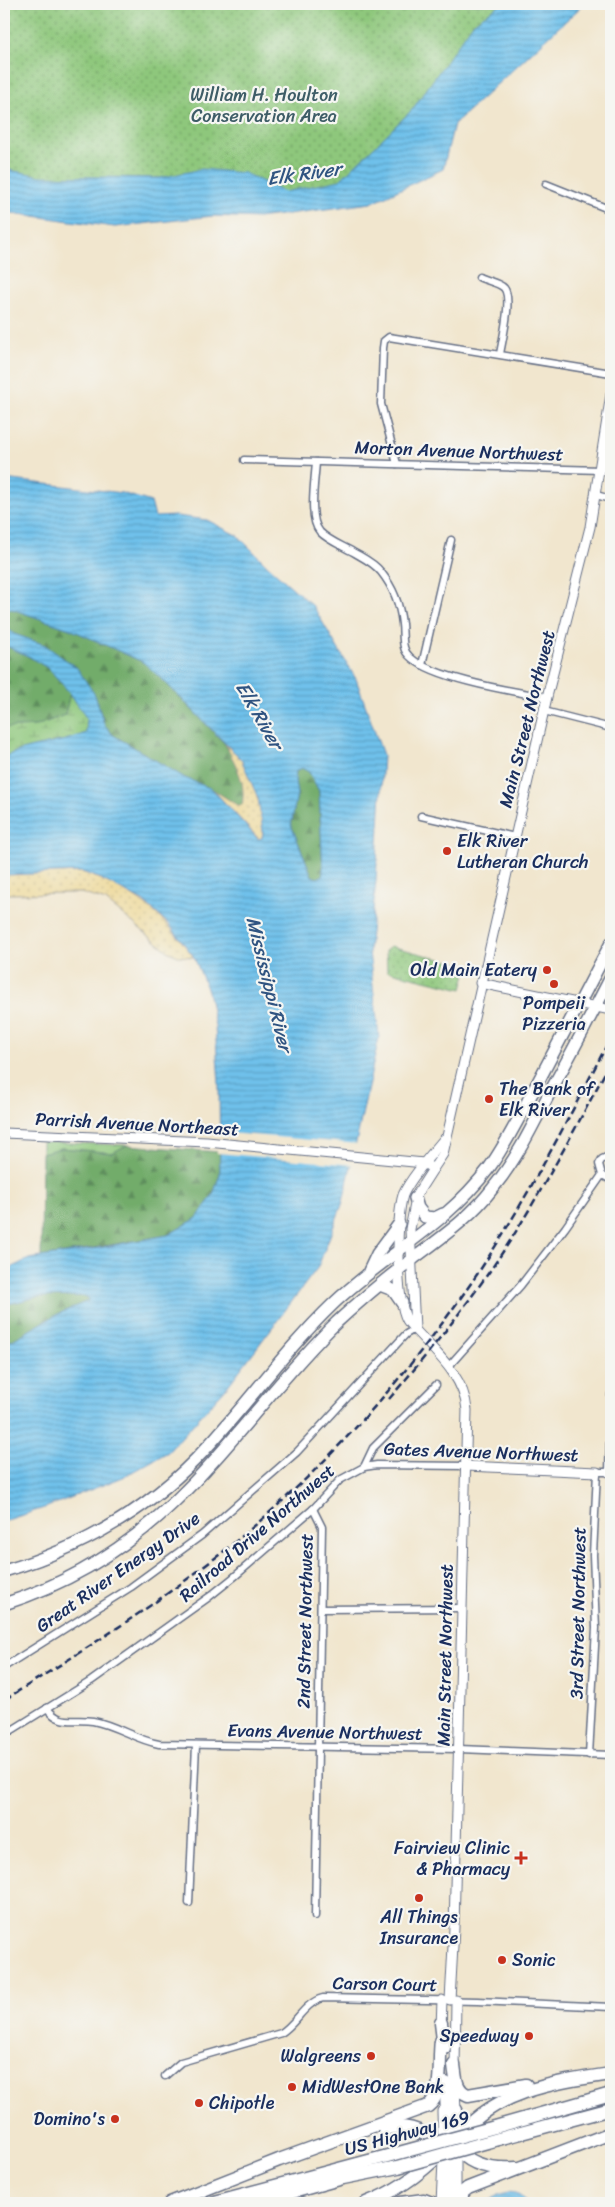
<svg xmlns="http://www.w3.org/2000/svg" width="615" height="2207" font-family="Sriracha,sans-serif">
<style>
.grass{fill:#8ec77b;stroke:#547b6c}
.forest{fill:url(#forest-firs);stroke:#466e64}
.wetland{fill:url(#wetland-marsh);stroke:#547b6c}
.sand{fill:url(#sand-dots);stroke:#84847e}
.park{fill:url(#park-dots);stroke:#547b6c}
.water{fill:url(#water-rules);stroke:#4578a4;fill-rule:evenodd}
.pier{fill:#f1e6ce}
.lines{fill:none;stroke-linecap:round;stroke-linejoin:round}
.minor-casing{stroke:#666f85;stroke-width:9}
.tertiary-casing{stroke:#666f85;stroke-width:11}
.secondary-casing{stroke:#666f85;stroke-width:11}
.trunk-casing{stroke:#666f85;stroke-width:14}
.motorway-casing{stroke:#666f85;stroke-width:15}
.minor{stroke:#fff;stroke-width:6}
.tertiary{stroke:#fff;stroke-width:9}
.secondary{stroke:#fff;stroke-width:9}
.trunk{stroke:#fff;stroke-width:11}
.motorway{stroke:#fff;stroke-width:12}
.rail{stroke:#1b2f5e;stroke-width:2.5;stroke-dasharray:8 4;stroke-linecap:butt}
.motorway-bridge-casing{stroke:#666f85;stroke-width:15;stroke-linecap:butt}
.motorway-bridge{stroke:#fff;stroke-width:12}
.poi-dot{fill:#c8321e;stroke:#f6f6f2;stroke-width:2}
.labels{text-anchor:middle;stroke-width:4.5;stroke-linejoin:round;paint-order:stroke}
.park-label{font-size:18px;fill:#3e5d67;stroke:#f6f6f2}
.street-label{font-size:18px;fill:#1b2f5e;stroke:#f6f6f2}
.poi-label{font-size:18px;fill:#1b2f5e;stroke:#f6f6f2;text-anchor:start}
.water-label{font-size:19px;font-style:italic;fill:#305481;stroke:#f6f6f2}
</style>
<defs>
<pattern id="forest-firs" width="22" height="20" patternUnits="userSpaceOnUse" patternTransform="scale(1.25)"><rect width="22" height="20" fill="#72ac6b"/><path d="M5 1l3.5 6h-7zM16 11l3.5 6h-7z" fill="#5d8c5b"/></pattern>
<pattern id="wetland-marsh" width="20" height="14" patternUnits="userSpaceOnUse" patternTransform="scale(1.25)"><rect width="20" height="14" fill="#8ec77b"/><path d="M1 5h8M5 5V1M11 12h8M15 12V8" fill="none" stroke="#73a268"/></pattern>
<pattern id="sand-dots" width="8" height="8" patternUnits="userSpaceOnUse" patternTransform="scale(1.25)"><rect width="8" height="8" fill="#eeda9e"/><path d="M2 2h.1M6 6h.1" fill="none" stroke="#ccbb8a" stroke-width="1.8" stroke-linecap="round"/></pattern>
<pattern id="park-dots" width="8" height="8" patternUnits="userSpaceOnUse" patternTransform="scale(1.25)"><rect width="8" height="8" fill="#8ec77b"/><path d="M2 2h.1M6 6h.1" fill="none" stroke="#73a268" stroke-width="1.8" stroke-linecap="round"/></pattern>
<pattern id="water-rules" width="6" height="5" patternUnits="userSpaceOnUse" patternTransform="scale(1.25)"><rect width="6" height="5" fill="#6fc1eb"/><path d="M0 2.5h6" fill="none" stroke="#5a9dc2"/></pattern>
</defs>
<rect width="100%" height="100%" fill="#f6f6f2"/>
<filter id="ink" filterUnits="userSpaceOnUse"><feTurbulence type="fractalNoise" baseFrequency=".02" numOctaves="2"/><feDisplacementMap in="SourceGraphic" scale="10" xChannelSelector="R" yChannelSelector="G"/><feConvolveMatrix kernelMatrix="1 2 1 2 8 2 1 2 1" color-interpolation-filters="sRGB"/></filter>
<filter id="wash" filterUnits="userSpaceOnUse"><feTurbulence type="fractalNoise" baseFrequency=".0096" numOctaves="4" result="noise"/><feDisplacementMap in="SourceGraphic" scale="20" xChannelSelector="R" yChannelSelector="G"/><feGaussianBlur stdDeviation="1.12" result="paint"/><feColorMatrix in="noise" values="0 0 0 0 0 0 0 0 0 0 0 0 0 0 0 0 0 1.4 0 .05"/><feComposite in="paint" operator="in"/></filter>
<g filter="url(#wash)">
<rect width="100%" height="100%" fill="#f1e6ce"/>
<polygon class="grass" points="42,1142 127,1145 112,1153 62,1148 42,1153"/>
<g class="forest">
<polygon points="4,609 12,609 70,629 143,662 164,681 225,744 239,770 245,793 242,805 237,805 212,789 185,778 113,735 104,724 95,695 45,645 14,634 4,626"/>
<polygon points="4,645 30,657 49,669 70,693 65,715 36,726 4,728"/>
<polygon points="302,768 309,772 319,791 323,872 322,877 317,878 312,876 291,825 297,794 295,781 296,770"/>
<polygon points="127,1145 220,1152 220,1174 213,1195 197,1218 168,1235 41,1257 42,1153 62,1148 112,1153"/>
<polygon points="60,1296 85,1296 88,1298 88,1301 56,1315 4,1345 4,1305 37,1297"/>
</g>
<path class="wetland" d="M70,693l17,26 -1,14c-27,12 -56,11 -82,24v-29l32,-2 29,-11z"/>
<g class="sand">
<path d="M225,744c6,5 13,10 17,16 11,18 24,58 20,78l-3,1 -47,-50 25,16h5c5,-22 -7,-42 -17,-61z"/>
<path d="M82,872c55,20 78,40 112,85l-16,-1 -9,-4 -63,-51 -25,-8 -77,1v-19z"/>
</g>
<g class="park">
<polygon points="4,4 548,4 425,91 412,110 340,180 286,208 4,193"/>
<polygon points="390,946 468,966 462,989 387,971 386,951"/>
</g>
<g class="water">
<polygon points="501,4 584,4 454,124 443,169 371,203 258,218 213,216 115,227 4,212 4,169 41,176 160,178 202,169 244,173 285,192 340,180 412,110 474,22"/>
<path d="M4,479l118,14 29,9 4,15 21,-1 31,4 31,16 31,31 44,39 43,73 27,76 -7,125 -7,72 10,85 -36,165 -25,65 -91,120 -59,65 -45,25 -76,30 -43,14v-176l52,-30 32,-14v-3l-3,-2 -48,1 -33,8v-30l8,-8 17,-8 70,-11 69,-13 29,-17 16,-23 7,-21 -1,-90 -4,-58 -7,-35 -14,-34 -24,-32 -27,-24 -44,-23 -17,-6 -78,3v-118c26,-13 55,-12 82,-24l1,-14 -17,-26 -21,-24 -19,-12 -26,-12v-19l10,8 31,11 32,23 18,27 9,29 9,11 72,43 27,11 46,50 4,-1 1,-6 -5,-34 -17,-39 -77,-78 -21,-19 -73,-33 -58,-20h-8zM302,768l7,4 10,19 4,81 -1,4 -5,2 -5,-2 -21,-51 6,-31 -2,-13 1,-10z"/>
<path d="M508,2192c9,1 14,2 18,11h-41l13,-8z"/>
</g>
<polygon class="pier" points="217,1132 359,1144 354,1165 217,1153"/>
</g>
<g filter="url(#ink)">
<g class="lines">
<defs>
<g id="minor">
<polyline points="546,184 611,210"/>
<path d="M479,277c7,4 19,5 25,11 9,10 -2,53 -4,66"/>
<polyline points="244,460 601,470"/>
<path d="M316,462c-1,18 -8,57 4,70 9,9 23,14 33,20 10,6 20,10 28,20 12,15 19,33 21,52 1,7 0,15 2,23 5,29 117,46 143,50"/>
<polyline points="397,464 381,404 383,348 384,341 389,337 611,373"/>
<polyline points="596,495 611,499"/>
<polyline points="422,665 451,540"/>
<polyline points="544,711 611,728"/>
<polyline points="421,816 515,837"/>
<polyline points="611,1155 602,1159 599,1164 602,1175 611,1180"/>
<polyline points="449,1366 521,1285 565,1228 602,1175"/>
<polyline points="364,1467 377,1465 466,1466"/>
<polyline points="313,1509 322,1527 315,1916"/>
<polyline points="321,1609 462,1608"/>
<polyline points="4,1667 131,1587 202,1535 297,1452 406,1334 415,1329"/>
<path d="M47,1708c13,18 26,10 46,13 23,4 43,19 66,23l300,5 152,6"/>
<polyline points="4,1735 91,1681 209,1597 234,1577 313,1509 340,1480 364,1467 373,1448 436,1385"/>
<polyline points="589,1755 596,1628 593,1555 597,1472 609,1472 611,1394"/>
<polyline points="189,1903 196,1745"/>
<path d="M165,2076l16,-14 100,-29c16,-10 23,-30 42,-35l155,3 133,6"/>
</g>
<g id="tertiary">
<polyline points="480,983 611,1010"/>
<polyline points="424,1163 444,1139"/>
<polyline points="433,1169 443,1154 547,697 590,527 611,394"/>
<polyline points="466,1466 597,1472"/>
<polyline points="609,1472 611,1472"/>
</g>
<g id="secondary">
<polyline points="4,1133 207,1142 424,1163 433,1169 417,1194 410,1229 415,1329"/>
<path d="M424,1163c-7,10 -16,20 -21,32 -7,21 -8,112 6,128 22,26 55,50 58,87l-13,518 -4,72"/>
<polyline points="441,2028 442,2000"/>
<polyline points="455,2070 456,2000"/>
<polyline points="455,2083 456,2115"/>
<polyline points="442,2111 443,2146"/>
<polyline points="456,2145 456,2202"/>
<polyline points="441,2203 443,2161"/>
</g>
<g id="trunk">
<polyline points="415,1198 418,1208 425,1217 435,1218 443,1214"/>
<polyline points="369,1271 377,1254 399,1224"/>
<polyline points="380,1285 393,1290 402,1303"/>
<path d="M4,1571c72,-21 139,-58 192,-112 48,-50 87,-107 137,-155 52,-50 111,-77 156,-136 19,-26 33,-57 49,-86 24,-46 49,-93 73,-139"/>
<path d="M4,1604c63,-20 120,-54 168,-100 59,-56 106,-125 165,-182 24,-22 49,-44 76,-63 29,-22 58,-42 80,-71 24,-29 40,-63 57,-96 21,-38 41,-76 61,-115"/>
</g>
<g id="motorway">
<polyline points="441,2023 444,2048"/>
<path d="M454,2065c2,12 1,25 14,30l58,-10"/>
<path d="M446,2083c0,54 6,89 70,85"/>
<polyline points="495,2127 611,2094"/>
<path d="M384,2129c28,-7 56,7 63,36 3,12 1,26 1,38"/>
<polyline points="451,2135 455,2126 456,2110"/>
<polyline points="498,2139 611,2109"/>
<path d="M456,2141c34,-50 100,-59 155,-67"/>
<path d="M170,2203l109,-43 149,-54c16,-12 10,-45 13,-65"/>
<polyline points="211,2203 395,2154"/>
<polyline points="253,2203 343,2178 398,2167"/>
<path d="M366,2203c29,-11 52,-27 74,-49"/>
<polyline points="401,2203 424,2200 432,2203"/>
<polyline points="460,2203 463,2192 468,2188 611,2133"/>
</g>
</defs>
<use href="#minor" class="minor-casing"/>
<use href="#tertiary" class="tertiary-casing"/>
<use href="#secondary" class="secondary-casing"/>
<use href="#trunk" class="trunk-casing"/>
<use href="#motorway" class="motorway-casing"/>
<use href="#minor" class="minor"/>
<use href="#tertiary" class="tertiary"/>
<use href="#secondary" class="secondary"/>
<use href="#trunk" class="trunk"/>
<use href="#motorway" class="motorway"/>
<g class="rail">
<path d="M389,1399c51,-59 100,-121 140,-189 29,-49 56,-99 82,-149"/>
<path d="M4,1700c69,-43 138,-86 202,-135 105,-80 198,-183 272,-292 50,-75 91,-156 133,-236"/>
</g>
<defs>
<g id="motorway-bridge">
<polyline points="395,2154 495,2127"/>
<polyline points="398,2167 498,2139"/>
</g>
</defs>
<use href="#motorway-bridge" class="motorway-bridge-casing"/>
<use href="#motorway-bridge" class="motorway-bridge"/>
</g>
</g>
<g class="poi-dot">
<circle cx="447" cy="851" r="5"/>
<circle cx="547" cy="970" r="5"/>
<circle cx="554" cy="984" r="5"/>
<circle cx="489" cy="1099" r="5"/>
<path d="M518.5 1850.5h5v5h5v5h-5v5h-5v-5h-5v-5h5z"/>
<circle cx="419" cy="1898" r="5"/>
<circle cx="502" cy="1960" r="5"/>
<circle cx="529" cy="2036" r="5"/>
<circle cx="371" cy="2056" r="5"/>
<circle cx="292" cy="2087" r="5"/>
<circle cx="199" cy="2103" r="5"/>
<circle cx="115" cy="2119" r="5"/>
</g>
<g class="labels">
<g class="park-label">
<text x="264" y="101">William H. Houlton<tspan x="264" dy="21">Conservation Area</tspan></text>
</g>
<g class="street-label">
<text transform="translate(459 451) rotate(2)" y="6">Morton Avenue Northwest</text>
<text transform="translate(527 719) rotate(-76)" y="6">Main Street Northwest</text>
<text transform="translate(137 1124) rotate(3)" y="6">Parrish Avenue Northeast</text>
<text transform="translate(481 1452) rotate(2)" y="6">Gates Avenue Northwest</text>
<text transform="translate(257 1533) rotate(-41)" y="6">Railroad Drive Northwest</text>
<text transform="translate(118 1572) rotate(-35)" y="6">Great River Energy Drive</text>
<text transform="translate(578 1613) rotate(-89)" y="6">3rd Street Northwest</text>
<text transform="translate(305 1621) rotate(-89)" y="6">2nd Street Northwest</text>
<text transform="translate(445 1655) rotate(-89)" y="6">Main Street Northwest</text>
<text transform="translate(325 1732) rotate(1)" y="6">Evans Avenue Northwest</text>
<text transform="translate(385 1984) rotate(1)" y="6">Carson Court</text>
<text transform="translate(407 2133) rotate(-15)" y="6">US Highway 169</text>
</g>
<g class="poi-label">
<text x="457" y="847">Elk River<tspan x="457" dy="21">Lutheran Church</tspan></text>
<text x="537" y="976" text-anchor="end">Old Main Eatery</text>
<text x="554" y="1009" text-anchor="middle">Pompeii<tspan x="554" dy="21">Pizzeria</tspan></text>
<text x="499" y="1095">The Bank of<tspan x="499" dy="21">Elk River</tspan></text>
<text x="510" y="1854" text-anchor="end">Fairview Clinic<tspan x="510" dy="21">&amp; Pharmacy</tspan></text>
<text x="419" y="1923" text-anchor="middle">All Things<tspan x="419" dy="21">Insurance</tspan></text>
<text x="512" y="1966">Sonic</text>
<text x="519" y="2042" text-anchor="end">Speedway</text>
<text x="361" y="2062" text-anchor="end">Walgreens</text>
<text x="302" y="2093">MidWestOne Bank</text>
<text x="209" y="2109">Chipotle</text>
<text x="105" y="2125" text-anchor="end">Domino's</text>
</g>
<g class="water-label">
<text transform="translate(304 173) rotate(-8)" y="7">Elk River</text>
<text transform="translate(260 715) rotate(60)" y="7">Elk River</text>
<text transform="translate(270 984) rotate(76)" y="7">Mississippi River</text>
</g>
</g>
<rect width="615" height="2207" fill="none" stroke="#f6f6f2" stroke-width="20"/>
</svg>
